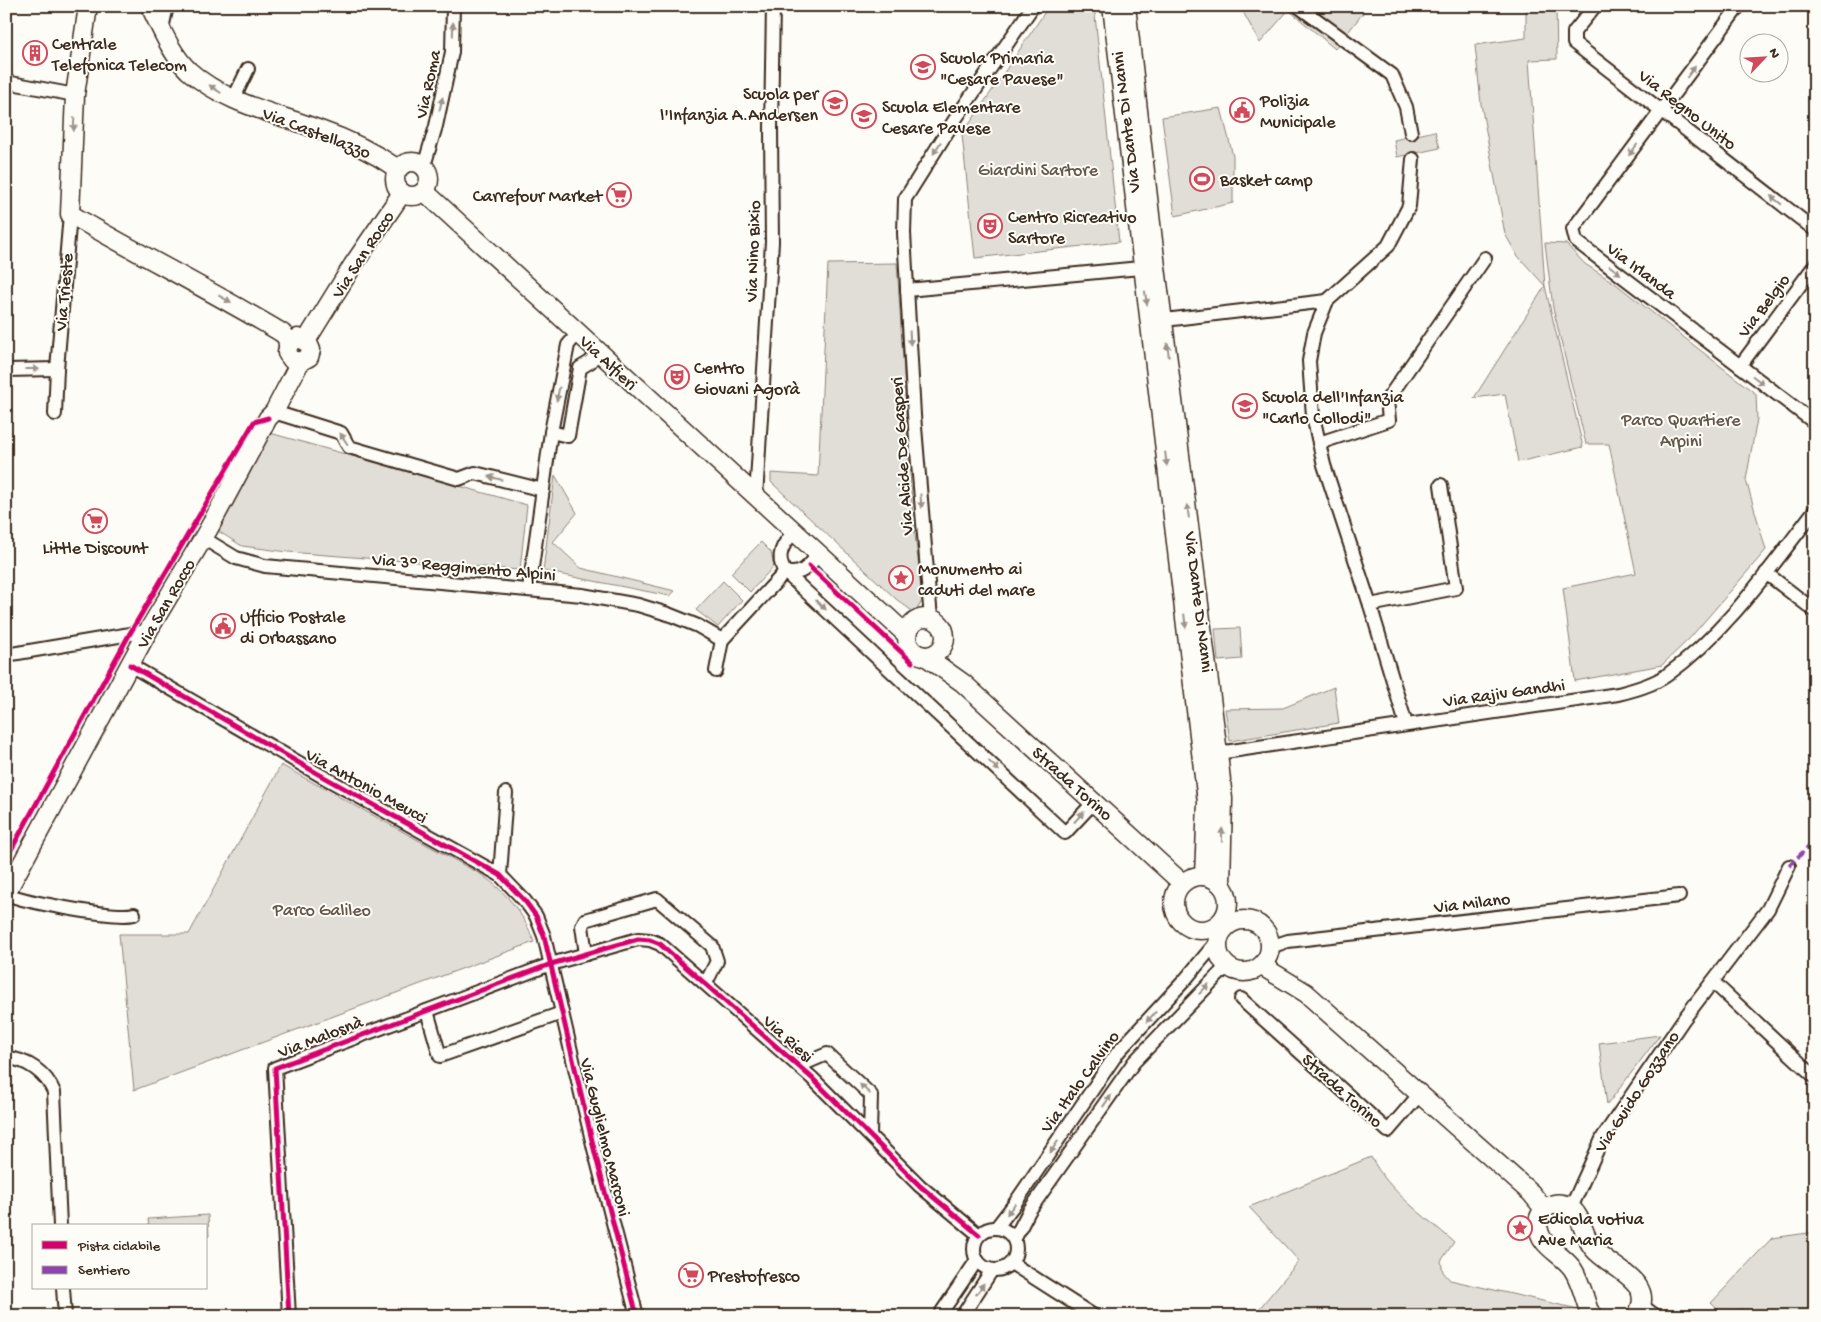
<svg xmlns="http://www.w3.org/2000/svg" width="1821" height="1322" font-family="'Gochi Hand',sans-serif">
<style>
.green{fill:#e1ded7;stroke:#8e847a}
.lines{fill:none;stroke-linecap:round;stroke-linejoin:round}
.street-casing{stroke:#3b2a1e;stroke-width:16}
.secondary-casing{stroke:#3b2a1e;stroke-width:21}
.street{stroke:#fdfcf7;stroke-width:12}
.secondary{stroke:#fdfcf7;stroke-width:18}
.quiet{stroke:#8e44ad;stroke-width:4;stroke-dasharray:8 4;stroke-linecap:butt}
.cycleway-casing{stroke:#fdfcf7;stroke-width:8}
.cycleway{stroke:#d6006c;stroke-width:5}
.oneway{fill:#9c938a}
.labels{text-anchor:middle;stroke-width:4;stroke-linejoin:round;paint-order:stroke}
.poi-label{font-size:18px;fill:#3b2a1e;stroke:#fdfcf7;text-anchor:start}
.street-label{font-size:18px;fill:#3b2a1e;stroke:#fdfcf7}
.park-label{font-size:18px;fill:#64574c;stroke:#fdfcf7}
</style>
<rect width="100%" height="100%" fill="#fdfcf7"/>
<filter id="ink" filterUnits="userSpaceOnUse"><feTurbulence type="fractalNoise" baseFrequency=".02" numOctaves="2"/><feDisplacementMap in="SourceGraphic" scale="10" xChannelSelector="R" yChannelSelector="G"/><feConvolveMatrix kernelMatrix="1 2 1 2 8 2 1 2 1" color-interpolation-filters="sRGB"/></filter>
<g filter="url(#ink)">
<g class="green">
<polygon points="1049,6 1094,6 1119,242 975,258 962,135"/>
<polygon points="1215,6 1282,6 1286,13 1260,43 1242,10 1216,10"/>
<polygon points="1284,6 1353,6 1363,13 1335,49"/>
<polygon points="1526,6 1556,6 1557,59 1529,60 1545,286 1583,447 1518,462 1505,394 1474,398 1545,286 1517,255 1505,234 1481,104 1475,45 1526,38"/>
<polygon points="1221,108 1233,156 1233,203 1175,216 1162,117"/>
<polygon points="1435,131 1440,148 1397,157 1394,140"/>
<polygon points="1545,243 1566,244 1585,264 1616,284 1756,394 1757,419 1746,480 1766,550 1690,638 1662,665 1575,681 1563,588 1636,573 1609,444 1586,444 1553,308"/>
<polygon points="897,263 913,519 923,599 918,608 912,611 896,599 771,482 771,473 818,476 828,264"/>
<polygon points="270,433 527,505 520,570 288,552 242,546 218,531"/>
<polygon points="555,475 577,513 553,542 581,568 675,591 670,596 543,571"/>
<polygon points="761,542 771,552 774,566 750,592 731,573"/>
<polygon points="723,581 742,600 718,627 696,610"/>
<polygon points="1240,628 1242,659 1218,661 1215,629"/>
<polygon points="1334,687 1339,723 1230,741 1225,709 1283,708"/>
<path d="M281,765l201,110c24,17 42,38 52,67l-400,148 -15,-156h70z"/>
<polygon points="1660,1035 1607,1105 1599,1043"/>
<path d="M1371,1157c18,35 54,59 83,85l-13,19 2,11 7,8 128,29 -1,7h-324l46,-55 -50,-54z"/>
<polygon points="208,1215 209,1236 206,1237 206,1226 149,1226 148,1219"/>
<polygon points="1815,1232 1815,1315 1751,1316 1742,1309 1720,1312 1711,1303 1772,1238"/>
</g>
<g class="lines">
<defs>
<g id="street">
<polyline points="1298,6 1392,75 1406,107 1411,133"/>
<polyline points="1595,6 1574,32 1574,43 1815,230"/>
<polyline points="1739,6 1573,229 1576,241 1815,423"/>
<polyline points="162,29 167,6"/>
<polyline points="6,82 75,95"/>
<polyline points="233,100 248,69"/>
<polyline points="424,166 436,126 452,52 453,6"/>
<polyline points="907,290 1151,267"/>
<polyline points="1156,321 1327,301"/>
<polyline points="1740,366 1815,265"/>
<polyline points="6,370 57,369"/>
<polyline points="274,412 341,433 349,447 459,479 475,473 543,490"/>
<polyline points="55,414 57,369 70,214"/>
<polyline points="551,432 568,436 580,368 590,362 598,352"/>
<polyline points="1319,443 1389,420 1387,400 1485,258"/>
<polyline points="756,497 772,242 771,129 773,6"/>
<path d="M794,532c-11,12 -19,24 -9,40 17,4 23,-5 34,-18"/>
<polyline points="203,538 236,558 265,566 582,595 638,605 668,614 698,626 722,640"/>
<polyline points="1766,573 1815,611"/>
<polyline points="529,589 551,432 568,345 578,333"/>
<polyline points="1370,605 1456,588 1441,485"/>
<polyline points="931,619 914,415 904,233 905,199 954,121 1033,6"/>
<polyline points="6,655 148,631"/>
<polyline points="130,665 320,775 500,875 525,901 536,916 544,936 594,1149 637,1316"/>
<polyline points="716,671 722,640 785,572 1065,833 1094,802"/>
<polyline points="1406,724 1370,605 1324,465 1313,416 1309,361 1314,333 1327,301 1388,246 1409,206 1413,159"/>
<path d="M1211,754l407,-60c16,-4 35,-9 49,-19 60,-43 103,-107 148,-165"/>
<polyline points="500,875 506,793"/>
<path d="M6,894c20,8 110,25 128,20"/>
<polyline points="1270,947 1288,941 1679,896"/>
<polyline points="586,954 582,926 585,920 657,899 712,946 717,961 706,983"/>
<polyline points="1713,982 1815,1077"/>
<polyline points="1241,999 1388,1131 1419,1095"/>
<polyline points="427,1011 440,1056 562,1013"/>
<path d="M6,1058c21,1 40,15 48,34l6,134"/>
<polyline points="799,1066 827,1054 871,1095 870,1135"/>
<polyline points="1571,1208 1603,1137 1683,1020 1768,909 1789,866"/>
<polyline points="996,1228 1013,1206 1118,1052 1184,981 1219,939"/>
<circle cx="995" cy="1249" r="21"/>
<polyline points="1014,1240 1029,1211 1134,1062 1227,966"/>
<polyline points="1011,1263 1094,1316"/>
<polyline points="63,1288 65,1316"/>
<polyline points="1642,1306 1656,1316"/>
<polyline points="289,1316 275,1068 551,964 638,939 650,940 660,944 812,1078 920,1186 979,1235"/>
<polyline points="939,1316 977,1260"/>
<polyline points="962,1316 992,1270"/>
</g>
<g id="secondary">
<path d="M88,6l-13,89 -5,119c70,41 142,77 212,119l5,5 1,7"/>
<path d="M150,6c11,22 21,48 39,65 37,33 87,42 131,59 29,10 53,22 78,39"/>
<polyline points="1112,6 1207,802 1204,876"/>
<polyline points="1126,6 1156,267 1218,753 1223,799 1221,884"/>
<circle cx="412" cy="179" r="17"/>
<polyline points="425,192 907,635"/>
<polyline points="306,341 353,265 402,193"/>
<circle cx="926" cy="637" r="19"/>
<polyline points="925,656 963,683 1182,883"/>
<circle cx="1201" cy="903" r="27"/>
<polyline points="6,893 148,631 208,530 268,418 274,412 300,362 309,357 311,350 308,343 298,338 289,343 287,353 292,360 300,362"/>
<circle cx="1244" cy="946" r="26"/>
<polyline points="1262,966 1306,993 1531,1193 1544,1209"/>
<path d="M1594,1316l-5,-5c-5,-14 -9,-32 -17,-43 -12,-16 -33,-21 -34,-44 0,-8 5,-14 11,-18 7,-4 16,-3 22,2 12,10 12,28 22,40 17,21 66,34 43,68"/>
</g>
</defs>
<use href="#street" class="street-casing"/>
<use href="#secondary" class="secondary-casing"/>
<use href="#street" class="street"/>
<use href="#secondary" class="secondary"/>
<polyline class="quiet" points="1789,866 1815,840"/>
<defs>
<g id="cycleway">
<polyline points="809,566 912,662"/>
<polyline points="130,665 320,775 500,875 525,901 536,916 544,936 594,1149 637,1316"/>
<polyline points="6,859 129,635 254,422 268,418"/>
<polyline points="289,1316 275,1068 551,964 638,939 650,940 660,944 812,1078 920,1186 979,1235"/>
</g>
</defs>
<use href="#cycleway" class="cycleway-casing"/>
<use href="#cycleway" class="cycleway"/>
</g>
<defs><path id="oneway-solid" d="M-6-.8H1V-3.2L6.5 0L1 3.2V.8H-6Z" transform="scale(1.25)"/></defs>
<g class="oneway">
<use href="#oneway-solid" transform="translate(453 29) rotate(-89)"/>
<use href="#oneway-solid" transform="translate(1691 72) rotate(-53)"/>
<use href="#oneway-solid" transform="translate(215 89) rotate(-146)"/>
<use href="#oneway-solid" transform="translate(441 104) rotate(-77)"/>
<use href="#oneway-solid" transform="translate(74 124) rotate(93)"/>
<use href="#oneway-solid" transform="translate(937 148) rotate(122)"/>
<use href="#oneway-solid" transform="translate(1633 150) rotate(127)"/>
<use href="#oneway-solid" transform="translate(1776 200) rotate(-142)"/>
<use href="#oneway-solid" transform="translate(1615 270) rotate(37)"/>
<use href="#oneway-solid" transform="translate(1146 298) rotate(81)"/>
<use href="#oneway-solid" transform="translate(225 299) rotate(28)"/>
<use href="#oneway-solid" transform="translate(910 338) rotate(87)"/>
<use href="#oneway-solid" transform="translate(1168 350) rotate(-97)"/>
<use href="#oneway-solid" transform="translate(32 369)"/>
<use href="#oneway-solid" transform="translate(1758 380) rotate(37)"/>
<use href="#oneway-solid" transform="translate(558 394) rotate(102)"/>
<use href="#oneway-solid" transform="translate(344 439) rotate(-124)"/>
<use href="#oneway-solid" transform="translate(1166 459) rotate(83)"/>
<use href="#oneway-solid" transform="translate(495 478) rotate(-165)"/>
<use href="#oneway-solid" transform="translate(921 501) rotate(85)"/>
<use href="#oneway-solid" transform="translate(1188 511) rotate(-97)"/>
<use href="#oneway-solid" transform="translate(821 605) rotate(43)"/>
<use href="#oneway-solid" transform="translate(1185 621) rotate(83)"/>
<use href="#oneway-solid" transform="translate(994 766) rotate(43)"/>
<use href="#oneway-solid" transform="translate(1079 817) rotate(-47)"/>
<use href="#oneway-solid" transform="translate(1222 835) rotate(-89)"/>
<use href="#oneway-solid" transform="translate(1204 989) rotate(-46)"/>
<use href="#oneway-solid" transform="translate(1151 1017) rotate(133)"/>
<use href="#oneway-solid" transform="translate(865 1089) rotate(-137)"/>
<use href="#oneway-solid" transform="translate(1107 1101) rotate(-55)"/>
<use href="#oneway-solid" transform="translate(1054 1147) rotate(124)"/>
<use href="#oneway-solid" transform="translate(1011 1209) rotate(127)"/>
<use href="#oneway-solid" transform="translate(980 1289) rotate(-56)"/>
</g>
</g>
<defs>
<symbol id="building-ring" viewBox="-11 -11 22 22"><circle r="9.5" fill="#fdfcf7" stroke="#d1495b" stroke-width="1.5"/><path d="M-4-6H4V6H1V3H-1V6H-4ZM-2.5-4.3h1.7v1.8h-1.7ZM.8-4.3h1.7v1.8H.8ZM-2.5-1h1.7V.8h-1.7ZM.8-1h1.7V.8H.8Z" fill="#d1495b"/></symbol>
<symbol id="school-ring" viewBox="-11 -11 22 22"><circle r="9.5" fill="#fdfcf7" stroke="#d1495b" stroke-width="1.5"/><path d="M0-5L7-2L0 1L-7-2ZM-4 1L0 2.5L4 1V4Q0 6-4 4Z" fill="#d1495b"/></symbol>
<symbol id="civic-ring" viewBox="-11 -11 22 22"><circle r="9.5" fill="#fdfcf7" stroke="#d1495b" stroke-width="1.5"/><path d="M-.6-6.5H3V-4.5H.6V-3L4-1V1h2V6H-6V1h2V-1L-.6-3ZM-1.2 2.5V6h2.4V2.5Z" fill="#d1495b"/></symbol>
<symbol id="stadium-ring" viewBox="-11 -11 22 22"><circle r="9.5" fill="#fdfcf7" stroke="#d1495b" stroke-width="1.5"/><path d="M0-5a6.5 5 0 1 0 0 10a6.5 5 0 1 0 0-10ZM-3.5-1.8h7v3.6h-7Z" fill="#d1495b"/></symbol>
<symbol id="supermarket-ring" viewBox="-11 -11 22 22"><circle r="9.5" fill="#fdfcf7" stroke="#d1495b" stroke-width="1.5"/><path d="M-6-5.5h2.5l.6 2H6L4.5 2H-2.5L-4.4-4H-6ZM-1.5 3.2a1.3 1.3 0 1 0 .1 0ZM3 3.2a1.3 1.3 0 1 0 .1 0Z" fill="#d1495b"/></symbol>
<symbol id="theatre-ring" viewBox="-11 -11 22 22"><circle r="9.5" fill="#fdfcf7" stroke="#d1495b" stroke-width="1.5"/><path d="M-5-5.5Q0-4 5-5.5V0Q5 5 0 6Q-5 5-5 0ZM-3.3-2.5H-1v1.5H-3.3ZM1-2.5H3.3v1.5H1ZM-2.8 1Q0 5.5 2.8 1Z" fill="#d1495b"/></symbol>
<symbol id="sight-ring" viewBox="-11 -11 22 22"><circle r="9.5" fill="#fdfcf7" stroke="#d1495b" stroke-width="1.5"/><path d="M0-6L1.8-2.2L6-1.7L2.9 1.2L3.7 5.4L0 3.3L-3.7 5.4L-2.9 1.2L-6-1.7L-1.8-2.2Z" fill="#d1495b"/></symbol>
</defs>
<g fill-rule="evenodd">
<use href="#building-ring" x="21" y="39" width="28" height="28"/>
<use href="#school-ring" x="909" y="53" width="28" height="28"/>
<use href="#school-ring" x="821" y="89" width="28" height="28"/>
<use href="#civic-ring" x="1228" y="96" width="28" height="28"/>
<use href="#school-ring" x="850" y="102" width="28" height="28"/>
<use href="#stadium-ring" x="1188" y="165" width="28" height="28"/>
<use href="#supermarket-ring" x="605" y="181" width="28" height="28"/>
<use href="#theatre-ring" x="976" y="212" width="28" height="28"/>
<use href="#theatre-ring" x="663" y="363" width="28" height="28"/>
<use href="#school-ring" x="1231" y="392" width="28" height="28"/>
<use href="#supermarket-ring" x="81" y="507" width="28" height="28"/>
<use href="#sight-ring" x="887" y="564" width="28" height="28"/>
<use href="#civic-ring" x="209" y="612" width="28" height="28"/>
<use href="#sight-ring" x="1506" y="1214" width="28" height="28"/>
<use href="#supermarket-ring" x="677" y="1261" width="28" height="28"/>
</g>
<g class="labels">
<g class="poi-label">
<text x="52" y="49">Centrale<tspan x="52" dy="21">Telefonica Telecom</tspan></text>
<text x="940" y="63">Scuola Primaria<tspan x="940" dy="21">"Cesare Pavese"</tspan></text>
<text x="818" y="99" text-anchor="end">Scuola per<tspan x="818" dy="21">l'Infanzia A.Andersen</tspan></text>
<text x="1260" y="106">Polizia<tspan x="1260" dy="21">Municipale</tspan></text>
<text x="882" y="112">Scuola Elementare<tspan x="882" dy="21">Cesare Pavese</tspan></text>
<text x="1220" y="185">Basket camp</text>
<text x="602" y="201" text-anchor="end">Carrefour Market</text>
<text x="1008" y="222">Centro Ricreativo<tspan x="1008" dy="21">Sartore</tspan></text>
<text x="694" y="373">Centro<tspan x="694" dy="21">Giovani Agorà</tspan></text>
<text x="1262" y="402">Scuola dell'Infanzia<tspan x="1262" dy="21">"Carlo Collodi"</tspan></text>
<text x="95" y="553" text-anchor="middle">Little Discount</text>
<text x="918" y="574">Monumento ai<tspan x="918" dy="21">caduti del mare</tspan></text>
<text x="240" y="622">Ufficio Postale<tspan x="240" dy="21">di Orbassano</tspan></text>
<text x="1538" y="1224">Edicola votiva<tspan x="1538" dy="21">Ave Maria</tspan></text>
<text x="708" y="1281">Prestofresco</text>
</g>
<g class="street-label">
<text transform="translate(427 84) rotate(-78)" y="6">Via Roma</text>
<text transform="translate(1688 109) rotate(38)" y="6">Via Regno Unito</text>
<text transform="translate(1125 122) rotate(-97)" y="6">Via Dante Di Nanni</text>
<text transform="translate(317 132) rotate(21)" y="6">Via Castellazzo</text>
<text transform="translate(752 251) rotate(-88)" y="6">Via Nino Bixio</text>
<text transform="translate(362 254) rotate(-57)" y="6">Via San Rocco</text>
<text transform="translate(1642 270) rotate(37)" y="6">Via Irlanda</text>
<text transform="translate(63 292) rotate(-85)" y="6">Via Trieste</text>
<text transform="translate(1763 305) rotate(-53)" y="6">Via Belgio</text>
<text transform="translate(609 362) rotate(43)" y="6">Via Alfieri</text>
<text transform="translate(901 456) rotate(-94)" y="6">Via Alcide De Gasperi</text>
<text transform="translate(464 566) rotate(5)" y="6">Via 3° Reggimento Alpini</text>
<text transform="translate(1200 602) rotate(83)" y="6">Via Dante Di Nanni</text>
<text transform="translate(165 603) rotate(-60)" y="6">Via San Rocco</text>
<text transform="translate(1504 692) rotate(-8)" y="6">Via Rajiv Gandhi</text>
<text transform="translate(1073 783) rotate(42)" y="6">Strada Torino</text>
<text transform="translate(367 785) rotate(29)" y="6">Via Antonio Meucci</text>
<text transform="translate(1472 902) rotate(-7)" y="6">Via Milano</text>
<text transform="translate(320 1036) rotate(-21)" y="6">Via Malosnà</text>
<text transform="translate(789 1038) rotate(42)" y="6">Via Riesi</text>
<text transform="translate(1079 1081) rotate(-54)" y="6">Via Italo Calvino</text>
<text transform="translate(1343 1090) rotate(42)" y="6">Strada Torino</text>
<text transform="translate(1636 1091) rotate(-57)" y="6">Via Guido Gozzano</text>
<text transform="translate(606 1137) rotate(76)" y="6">Via Guglielmo Marconi</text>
</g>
<g class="park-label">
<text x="1038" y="175">Giardini Sartore</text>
<text x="1681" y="425">Parco Quartiere<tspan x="1681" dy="21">Arpini</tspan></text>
<text x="322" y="915">Parco Galileo</text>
</g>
</g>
<rect width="1821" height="1322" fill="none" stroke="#fdfcf7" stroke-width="25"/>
<rect x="12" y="12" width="1796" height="1297" fill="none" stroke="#3b2a1e" stroke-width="2" filter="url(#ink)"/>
<rect x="32" y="1224" width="175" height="65" fill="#fdfcf7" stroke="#afa8a0"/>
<rect x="42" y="1241" width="25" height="8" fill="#d6006c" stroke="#afa8a0"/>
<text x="78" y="1250" font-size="15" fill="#3b2a1e">Pista ciclabile</text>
<rect x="42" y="1266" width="25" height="8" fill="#8e44ad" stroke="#afa8a0"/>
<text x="78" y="1274" font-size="15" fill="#3b2a1e">Sentiero</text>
<g transform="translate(1764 58) rotate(65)"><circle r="24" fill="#fdfcf7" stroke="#afa8a0"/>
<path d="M0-4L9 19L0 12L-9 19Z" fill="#d1495b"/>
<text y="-8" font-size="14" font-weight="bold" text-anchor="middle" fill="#3b2a1e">N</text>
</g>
</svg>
